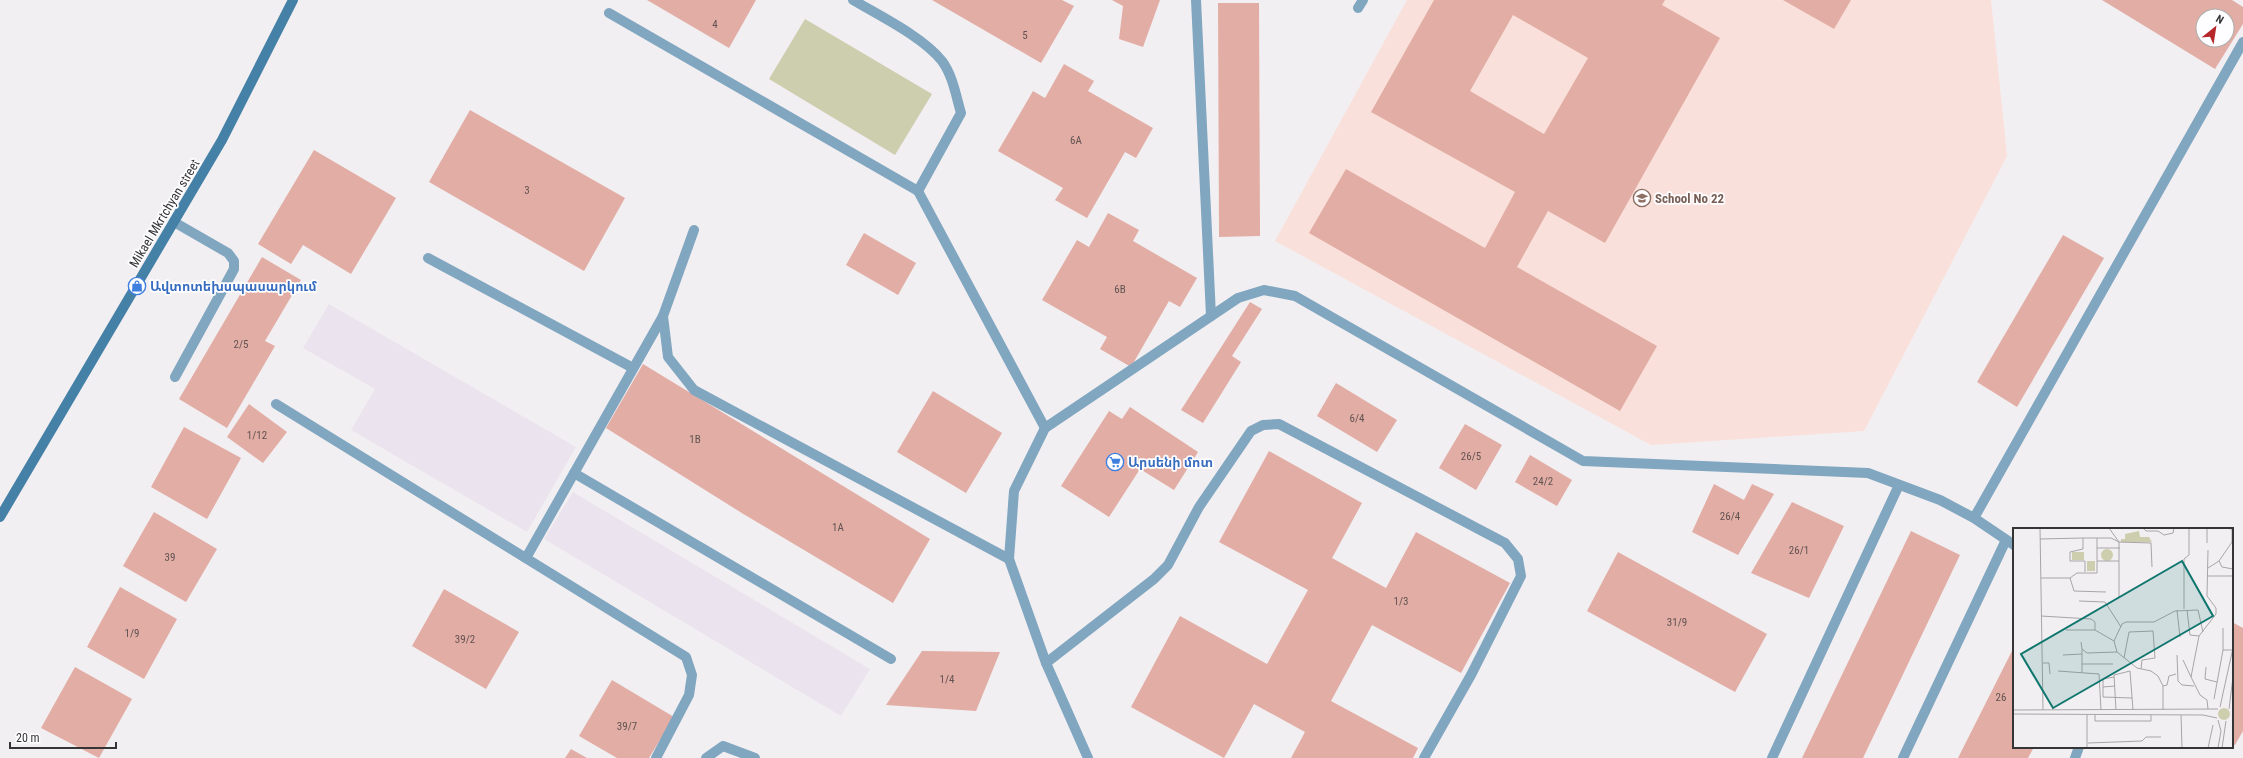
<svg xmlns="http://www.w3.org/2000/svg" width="2243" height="758" font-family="'Roboto Condensed','Noto Sans Armenian',sans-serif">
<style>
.built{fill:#ebe3ed}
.education{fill:#fae0da}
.green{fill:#ccceae}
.building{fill:#e2ada4;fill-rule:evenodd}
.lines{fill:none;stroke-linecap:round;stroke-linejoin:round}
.lane{stroke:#80a6c0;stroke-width:10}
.secondary{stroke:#4581a6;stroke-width:10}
.labels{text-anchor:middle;stroke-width:3.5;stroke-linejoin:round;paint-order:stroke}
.number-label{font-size:11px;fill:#615352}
.education-label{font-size:13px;font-weight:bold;fill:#785e54;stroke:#fefdff;text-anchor:start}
.street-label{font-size:13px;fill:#363536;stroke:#fefdff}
.shop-label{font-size:13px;font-weight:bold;fill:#366cbe;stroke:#fefdff;text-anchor:start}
.inset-road{fill:none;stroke:#a7a5a7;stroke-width:1}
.view{fill:#0f766e;fill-opacity:0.15;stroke:#0f766e;stroke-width:2}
.inset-edge{fill:none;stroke:#363536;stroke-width:2}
</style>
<rect width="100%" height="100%" fill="#f2eff2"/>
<g class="built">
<polygon points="329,304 576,447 527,532 351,430 375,389 303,348"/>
<polygon points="573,492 870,669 841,716 544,539"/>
</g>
<polygon class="education" points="1407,0 1991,0 2007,156 1864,431 1651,445 1275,241"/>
<polygon class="green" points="805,19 932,94 895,155 769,79"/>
<g class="building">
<polygon points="647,0 756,0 729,48"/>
<polygon points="932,0 1062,0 1074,6 1041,63"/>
<polygon points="1112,0 1160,0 1143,47 1119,39 1123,6"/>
<path d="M1434,0h231l-3,5 58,33 -115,205 -57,-32 -31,56 140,79 -37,65 -311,-178 37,-64 139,79 30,-56 -144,-80zM1513,15l75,43 -44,76 -74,-43z"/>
<polygon points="1783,0 1851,0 1834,29"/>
<path d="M2102,0h130l11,7v17l-28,45zM2203,16h24v24h-24z"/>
<polygon points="1218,3 1259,3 1260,236 1219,237"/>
<polygon points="1064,64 1094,81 1088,91 1153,128 1136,158 1125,152 1087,218 1055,200 1063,188 998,151 1033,91 1045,98"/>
<polygon points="470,110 625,198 584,271 429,182"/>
<polygon points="314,150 396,198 351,274 303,245 291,264 258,244"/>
<polygon points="1108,213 1139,230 1133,241 1197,278 1180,307 1169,301 1131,367 1100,349 1107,337 1042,300 1077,240 1089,247"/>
<polygon points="864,233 916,263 898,295 846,265"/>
<polygon points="2063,235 2104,258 2017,407 1977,382"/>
<polygon points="262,257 301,280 265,341 275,346 227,428 179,399"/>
<polygon points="1250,302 1262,309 1232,356 1241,362 1203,423 1181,410"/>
<polygon points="643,364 930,539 893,603 745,515 606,428"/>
<polygon points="1336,383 1397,420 1377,452 1317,416"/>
<polygon points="933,391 1002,433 966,493 897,452"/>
<polygon points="249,404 287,432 263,463 227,437"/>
<polygon points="1130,407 1198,452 1174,490 1140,469 1109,517 1061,486 1109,411 1122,419"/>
<polygon points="1465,424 1502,445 1476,490 1439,468"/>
<polygon points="184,427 241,458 207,519 151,487"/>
<polygon points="1269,451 1362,503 1332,558 1386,588 1416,532 1510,583 1461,673 1372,625 1331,701 1418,748 1413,758 1291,758 1305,732 1254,704 1224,758 1131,707 1180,616 1267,664 1308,590 1219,542"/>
<polygon points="1530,455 1572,480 1557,506 1515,482"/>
<polygon points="1714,484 1744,500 1752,484 1774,494 1738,555 1692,532"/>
<polygon points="1792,502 1844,526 1809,598 1751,573"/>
<polygon points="154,512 217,549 186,602 123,566"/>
<polygon points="1911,531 1960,555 1863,758 1802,758"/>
<polygon points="1618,552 1767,634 1735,692 1587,611"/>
<polygon points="120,587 177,619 144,679 87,647"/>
<polygon points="444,589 519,632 486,689 412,646"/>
<polygon points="2232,622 2243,628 2243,731 2235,745 2232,744"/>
<polygon points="2014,647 2014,747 2034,747 2028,758 1958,758"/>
<polygon points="922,651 1000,652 976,711 886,705"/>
<polygon points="75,667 132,699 99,758 41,728"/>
<polygon points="612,680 674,717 649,758 617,758 579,736"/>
<polygon points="571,749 587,758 565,758"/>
</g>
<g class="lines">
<g class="lane">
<path d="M853,0c27,16 70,37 89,61 11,15 14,35 19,52l-43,78"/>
<polyline points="1196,0 1211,316"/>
<polyline points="1358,8 1363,0"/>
<polyline points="609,13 918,191 1045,428"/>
<polyline points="174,222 228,253 234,261 234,269 175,377"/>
<polyline points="694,230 663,316 668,357 694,390 1009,559"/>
<polyline points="428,258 633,368"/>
<polyline points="276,404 686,657 692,675 689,695 656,758"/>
<polyline points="574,473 891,659"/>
<polyline points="1974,518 2243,42"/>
<polyline points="526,558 663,316"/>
<polyline points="1046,663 1154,579 1168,565 1199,507 1251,431 1263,425 1279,424 1505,543 1518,559 1521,576 1471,675 1424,758"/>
<polyline points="706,758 723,746 755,758"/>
<polyline points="1088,758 1046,663 1009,559 1014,491 1045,428 1238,298 1264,290 1295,296 1583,461 1868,473 1940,500 1974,518 2014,545"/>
<polyline points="1772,758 1899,485"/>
<polyline points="1903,758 2006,540"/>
<polyline points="2075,758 2079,747"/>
</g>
<polyline class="secondary" points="0,517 222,140 293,0"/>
</g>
<defs>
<symbol id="school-ring" viewBox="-11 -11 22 22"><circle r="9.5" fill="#fefdff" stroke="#8d6e63" stroke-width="1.5"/><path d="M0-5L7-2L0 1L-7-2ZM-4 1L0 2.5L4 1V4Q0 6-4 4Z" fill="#8d6e63"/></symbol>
<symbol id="shop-ring" viewBox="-11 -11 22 22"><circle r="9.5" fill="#fefdff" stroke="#3f7fe0" stroke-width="1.5"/><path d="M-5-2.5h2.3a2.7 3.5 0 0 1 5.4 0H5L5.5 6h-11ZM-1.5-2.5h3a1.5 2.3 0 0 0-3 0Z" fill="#3f7fe0"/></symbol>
<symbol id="supermarket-ring" viewBox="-11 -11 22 22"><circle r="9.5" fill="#fefdff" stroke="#3f7fe0" stroke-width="1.5"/><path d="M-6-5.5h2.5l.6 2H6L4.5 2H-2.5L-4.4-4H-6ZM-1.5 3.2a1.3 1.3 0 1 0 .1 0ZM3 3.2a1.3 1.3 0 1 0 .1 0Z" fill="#3f7fe0"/></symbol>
</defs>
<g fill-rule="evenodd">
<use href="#school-ring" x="1632" y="188" width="20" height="20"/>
<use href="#shop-ring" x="127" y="276" width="20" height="20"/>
<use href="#supermarket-ring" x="1105" y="452" width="20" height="20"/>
</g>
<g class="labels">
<g class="number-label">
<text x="715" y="28">4</text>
<text x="1025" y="39">5</text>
<text x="1076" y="144">6A</text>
<text x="527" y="194">3</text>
<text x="1120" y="293">6B</text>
<text x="241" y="348">2/5</text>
<text x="1357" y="422">6/4</text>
<text x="257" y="439">1/12</text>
<text x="695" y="443">1B</text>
<text x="1471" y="460">26/5</text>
<text x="1543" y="485">24/2</text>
<text x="1730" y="520">26/4</text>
<text x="838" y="531">1A</text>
<text x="1799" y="554">26/1</text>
<text x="170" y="561">39</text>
<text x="1401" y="605">1/3</text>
<text x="1677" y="626">31/9</text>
<text x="132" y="637">1/9</text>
<text x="465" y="643">39/2</text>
<text x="947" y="683">1/4</text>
<text x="2001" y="701">26</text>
<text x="627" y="730">39/7</text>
</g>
<g class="education-label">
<text x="1655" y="203">School No 22</text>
</g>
<g class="street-label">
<text transform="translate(164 213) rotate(-59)" y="5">Mikael Mkrtchyan street</text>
</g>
<g class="shop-label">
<text x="150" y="291">Ավտոտեխսպասարկում</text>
<text x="1128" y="467">Արսենի մոտ</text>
</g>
</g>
<g transform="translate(2013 528)">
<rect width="220" height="220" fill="#f2eff2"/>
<path d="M126,3l1,6h9l3,5h-31v-3h4v-5zM88 27a6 6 0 1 1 12 0a6 6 0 1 1-12 0ZM59,24h12v8h-12zM74,33h8v10h-8zM205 186a6 6 0 1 1 12 0a6 6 0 1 1-12 0Z" fill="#ccceae"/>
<path class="inset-road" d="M27,0l3,182M96,0l10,14v56M130,0l3,3h12l6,4 9,-2 1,-5M70,10h28l8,4 32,1 1,24M27,11l43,-1v11l-13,3v9h15v11M194,15v-15h6M84,20h23M195,22l-1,46 9,12v6l-17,22 -8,41 9,18 7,5 1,9M84,33h22M206,33l3,6 11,2M195,40l11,-7 13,-19v-13l-8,-1M195,48h25M28,50h29l7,-5h20v-35M57,50l4,13 32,1M66,73l26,1 16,25M171,81v-50l5,-4v-27M164,82l3,27M174,82l3,25 9,1M28,88l50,3 4,3v8M210,100v22M53,102h29l19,11M68,114l1,7 5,4 30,-1M69,121v23M50,127l19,-1M164,127l1,26 4,4 12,1M111,130l5,-26 24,-1 2,27 -13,2 -1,9M170,132l8,17M30,135h6l1,11M69,136h31M193,139l-1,12 12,3M45,143l41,3 2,36M101,149l-11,2v18l29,1M150,158l4,-1 2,-9 7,-2M90,159l12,-1M201,171l9,-49h9M207,179l13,-59M216,181l4,-32M0,182l205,-1M103,182l-2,-35 16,-4 3,39M150,182v-24l-5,-10 -7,-5 -14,-3 -20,-16 -3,-11 8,-17 4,-2h28l21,-11 23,-1 5,22M0,186l190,1 14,3M74,186v34M82,186v7h56v-6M168,187l1,33M75,215l54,-2 4,-4h15M195,220l5,-23M205,220l3,-17 -3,-11M209,220l4,-27"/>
<path class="view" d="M169,33l31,55 -160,92 -32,-54z"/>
<rect width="220" height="220" class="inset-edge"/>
</g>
<g transform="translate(2215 28) rotate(30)"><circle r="19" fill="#fefdff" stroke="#aeadaf"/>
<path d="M0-3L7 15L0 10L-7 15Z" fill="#b62629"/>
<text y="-6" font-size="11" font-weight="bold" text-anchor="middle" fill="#363536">N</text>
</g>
<path d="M10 742v6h106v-6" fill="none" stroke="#363536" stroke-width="2"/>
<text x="16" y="742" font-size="12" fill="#363536" stroke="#fefdff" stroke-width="3" paint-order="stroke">20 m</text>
</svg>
